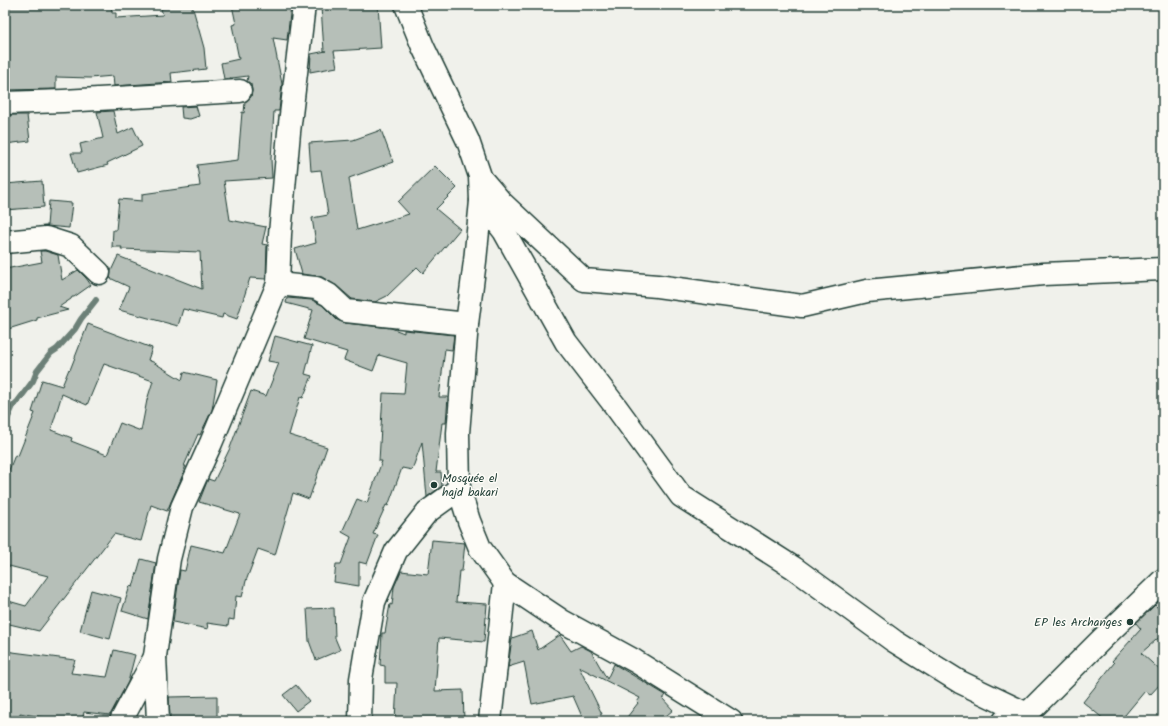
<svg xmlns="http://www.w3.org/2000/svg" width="1168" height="726" font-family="Kalam,sans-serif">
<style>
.built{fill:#dfe2dc}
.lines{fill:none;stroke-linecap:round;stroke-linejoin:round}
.stream{stroke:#6c8077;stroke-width:6}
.building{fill:#b6bfb8;stroke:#1f3d34;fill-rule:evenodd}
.minor-casing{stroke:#1f3d34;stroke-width:25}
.minor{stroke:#fdfcf7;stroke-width:22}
.poi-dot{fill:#1f3d34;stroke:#fdfcf7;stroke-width:1.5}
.labels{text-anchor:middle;stroke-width:3;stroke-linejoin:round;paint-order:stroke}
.poi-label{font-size:12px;fill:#1f3d34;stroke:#fdfcf7;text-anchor:start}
</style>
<rect width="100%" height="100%" fill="#f0f1eb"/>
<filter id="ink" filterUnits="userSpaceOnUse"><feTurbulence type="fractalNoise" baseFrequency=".025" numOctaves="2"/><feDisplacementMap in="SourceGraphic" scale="8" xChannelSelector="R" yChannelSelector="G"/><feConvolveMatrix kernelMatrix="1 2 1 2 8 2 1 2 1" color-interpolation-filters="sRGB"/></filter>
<g filter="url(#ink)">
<polygon class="built" points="1163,591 1163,672 1119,633"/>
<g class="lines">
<polyline class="stream" points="5,424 13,406 18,401 33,381 37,371 51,353 57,349 75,329 81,319 96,300"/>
</g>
<g class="building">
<polygon points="5,5 111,5 112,13 116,13 116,18 163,15 161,9 174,5 192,5 204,48 206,69 171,73 172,82 114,86 113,76 90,78 56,77 56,89 5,90"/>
<polygon points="232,5 291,5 287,40 273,38 282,84 279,111 274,111 271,159 272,178 224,181 230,220 266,227 262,244 267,245 266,279 250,278 237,319 223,314 222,318 183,309 178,326 119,310 129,287 110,278 111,271 118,256 202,289 200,252 121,249 122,247 112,247 113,230 116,230 119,199 142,201 142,194 200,186 197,165 238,160 242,112 244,113 245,102 251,97 252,91 251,84 247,81 248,76 224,79 221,63 239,59 232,25 236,24"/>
<polygon points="340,5 378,5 381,48 334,51 337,67 310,72 311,54 326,51 324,51 321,7 340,6"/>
<polygon points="196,106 199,116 190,119 182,118 181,107"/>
<polygon points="113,111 118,134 133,127 142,146 107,163 108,165 77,173 71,153 82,153 80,144 103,138 97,112"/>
<polygon points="5,115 27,115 30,141 5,144"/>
<polygon points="381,130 393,162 349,178 357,230 409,214 398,202 435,166 457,188 436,209 460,229 423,273 417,267 387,296 375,302 352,299 337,286 322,277 302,274 295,249 316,243 312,218 328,215 321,170 311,171 309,143 353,140"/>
<polygon points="42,181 44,207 5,210 5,184"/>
<polygon points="49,201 72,203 69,228 47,226"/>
<polygon points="40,251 45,251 58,255 62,280 78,270 86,278 91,285 74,297 72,297 71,299 59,307 68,310 37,318 37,320 5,330 5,269 42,262"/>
<polygon points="287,298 312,300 322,305 337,320 345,323 391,328 404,333 404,330 454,335 452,350 445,349 439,397 448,397 446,423 442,423 436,472 441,472 442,486 427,497 422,442 412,470 402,468 388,506 386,505 373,534 378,535 367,564 359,562 359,586 334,582 336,564 341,564 351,537 342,532 357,499 367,503 382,461 379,461 383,393 404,394 407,363 379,355 373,371 344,360 347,352 304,339 313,310 286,303"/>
<path d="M88,324l64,24 -4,12 5,2 29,18 2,-8 33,8 -5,30 -12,25 -2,-1 -14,32h2l-3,6h1l-17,39 -16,-6 -10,36 -27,-7 -75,97 -34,-8v-23l21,6 22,-30 -43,-11v-85l10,-25 3,1 17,-43 -3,-1 10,-32 20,6 7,-17 1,1zM104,364l49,17 -6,19 -6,31 -21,-8 -13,32 -36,-14 1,-3 -21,-8 11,-36 25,11z"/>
<polygon points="275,336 312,346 305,374 312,376 303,398 300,397 289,435 327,447 309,499 293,493 275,555 258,549 246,581 242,597 236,596 234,620 229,619 228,626 207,623 208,629 173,622 180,570 185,571 191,545 225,553 240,514 199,502 208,479 214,481 230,448 251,391 266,396 279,363 268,361"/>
<polygon points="432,540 465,543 462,571 459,571 456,602 487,604 484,642 439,638 435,691 463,690 464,721 395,721 397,683 385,683 385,666 380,665 382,633 385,633 390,604 392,605 394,587 401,571 428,574"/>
<polygon points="141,559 156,563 148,619 122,611 130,586 133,587"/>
<polygon points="91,590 121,598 110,639 80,631"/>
<polygon points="1155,605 1163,613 1163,634 1141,653 1163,673 1163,681 1150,695 1145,691 1120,721 1106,721 1083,702 1114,663 1112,661 1141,629 1136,623"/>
<polygon points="334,608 335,638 340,650 316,660 309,641 307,609"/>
<polygon points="532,631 538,650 560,635 571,651 581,646 591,651 607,679 614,664 664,694 666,695 663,699 673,710 660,721 624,721 638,703 637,702 640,698 579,667 602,714 588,721 584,721 573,696 532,704 524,662 508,667 512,638"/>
<polygon points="114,650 135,655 128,682 110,715 84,712 82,721 62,721 20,713 20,720 5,720 5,651 75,660 71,673 107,677"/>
<polygon points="296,685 309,701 296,711 283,695"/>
<polygon points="217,696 217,721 197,721 197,718 170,719 169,697"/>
</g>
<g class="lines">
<defs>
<g id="minor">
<polyline points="406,5 423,47 468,141 480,176 481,201 475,261 467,324 458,433 459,489 469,521 480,548 505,583 562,621 635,661 731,721"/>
<polyline points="5,103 63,101 240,91"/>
<polyline points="483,181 501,202 584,280 657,286 802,306 867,291 1043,274 1163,269"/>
<polyline points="481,201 504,231 566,342 616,407 681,496 794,568 894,641 960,682 1027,714"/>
<polyline points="5,242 46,238 71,246 99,273"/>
<polyline points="278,284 316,288 329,295 346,311 467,324"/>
<polyline points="121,721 155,657"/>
<polyline points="158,721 155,656 169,559 182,507 211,443 278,284 280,234 289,132 304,5"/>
<polyline points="360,721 361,679 374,602 396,551 427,512 459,489"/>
<polyline points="490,721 505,583"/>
<polyline points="1004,721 1027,714 1103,638 1163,580"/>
</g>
</defs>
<use href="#minor" class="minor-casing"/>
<use href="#minor" class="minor"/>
</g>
</g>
<g class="poi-dot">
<circle cx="434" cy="485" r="4"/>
<circle cx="1130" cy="622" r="4"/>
</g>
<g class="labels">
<g class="poi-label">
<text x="442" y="482">Mosquée el<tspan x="442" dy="14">hajd bakari</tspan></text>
<text x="1122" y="626" text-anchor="end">EP les Archanges</text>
</g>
</g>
<rect width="1168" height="726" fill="none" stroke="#fdfcf7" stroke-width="20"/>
<rect x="10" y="10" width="1148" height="706" fill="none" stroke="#1f3d34" stroke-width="1.5" filter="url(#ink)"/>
</svg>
